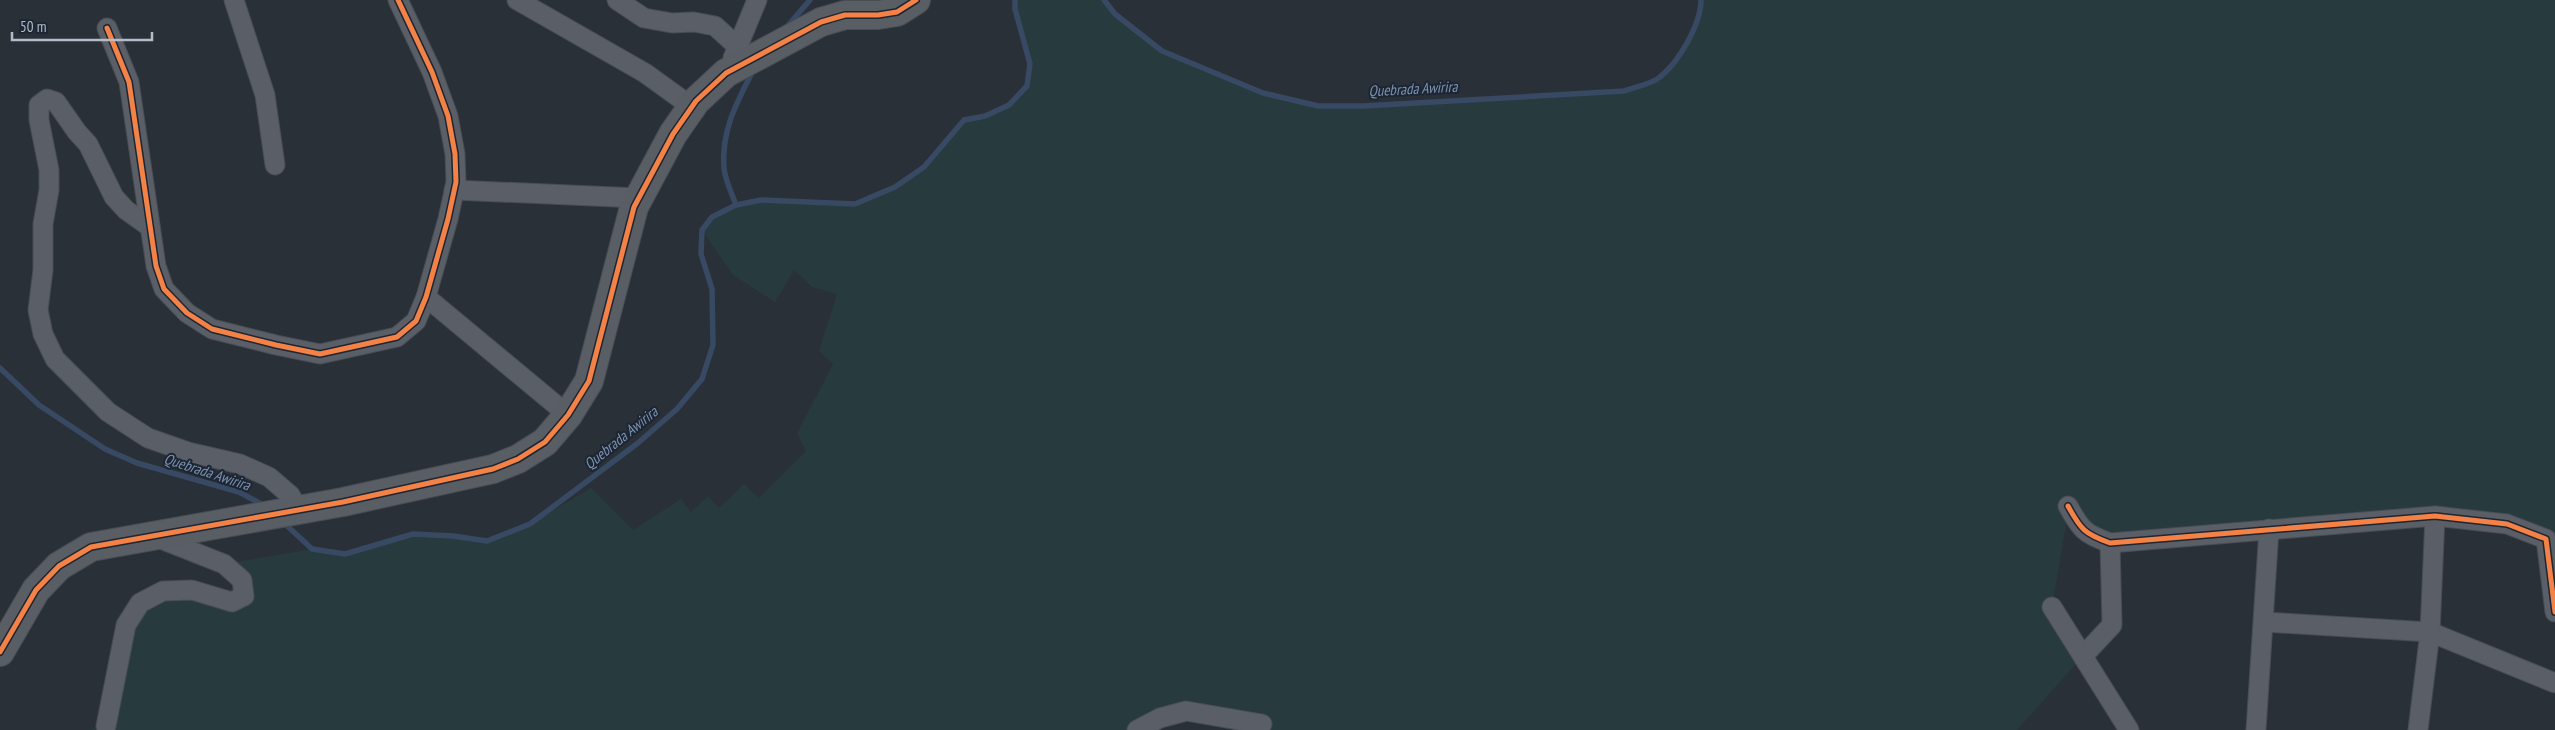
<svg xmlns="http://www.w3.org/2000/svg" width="2555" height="730" font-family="'PT Sans Narrow',sans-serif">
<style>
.green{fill:#273a3e}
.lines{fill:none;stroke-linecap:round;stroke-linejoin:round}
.stream{stroke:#384963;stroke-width:5.5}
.street-casing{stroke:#484c53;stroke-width:21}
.secondary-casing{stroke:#484c53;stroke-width:30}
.street{stroke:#5a5e66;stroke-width:19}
.secondary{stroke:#595d64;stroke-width:28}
.cycleway-casing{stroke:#1d2633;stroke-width:8}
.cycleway{stroke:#f48246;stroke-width:5}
.labels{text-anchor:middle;stroke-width:4;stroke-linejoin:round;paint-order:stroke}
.water-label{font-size:15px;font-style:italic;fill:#7c92b1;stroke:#1d2633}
</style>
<rect width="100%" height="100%" fill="#2a3038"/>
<path class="green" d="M1015,0h89l12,14 46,37 101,42 56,13h44l261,-15c11,-4 28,-7 36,-14 19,-15 41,-53 41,-77h854v540l-120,-24 -325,27 -41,-36 -17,100 31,49 -66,74h-755l-76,-19 -49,19h-1047l16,-4 20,-101 37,-34 80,5 -19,-32 88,-15 33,5 68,-20 74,7 43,-17 61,-36 42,42 48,-31 10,13 17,-16 11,12 25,-24 15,14 47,-47 -9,-18 36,-69 -14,-13 18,-57 -25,-7 -18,-17 -19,32 -42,-27 -31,-45 10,-13 24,-12 25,-5 94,4 40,-17 29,-20 40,-47 21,-4 24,-11 18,-19 3,-22 -15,-55z"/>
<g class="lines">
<g class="stream">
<path d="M1104,0l11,14 47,37 101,42 55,13h45l261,-15c11,-4 28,-7 36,-14 19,-15 41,-53 41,-77"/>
<polyline points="785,29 810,0"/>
<path d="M736,205c-4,-11 -11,-25 -12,-37 -3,-38 13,-66 30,-99"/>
<polyline points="0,368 39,405 105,449 137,463 239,492 265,506"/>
<polyline points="283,522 312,549 345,554 413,534 453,536 487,541 530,524 638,443 677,409 702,379 713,345 712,289 701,254 702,230 712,217 736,205 761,200 855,204 895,187 924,167 964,120 985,116 1009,105 1027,86 1030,64 1015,9 1015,0"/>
</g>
<defs>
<g id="street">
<polyline points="234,0 265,95 275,165"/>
<polyline points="517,0 645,73 692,107"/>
<polyline points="617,0 644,18 672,23 694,22 715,26 738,47"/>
<polyline points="107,28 129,82 156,266 164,289 187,313 212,329 276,345 320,354 397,337 416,321 426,297 448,219 456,182 455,154 448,116 432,72 398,0"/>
<polyline points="733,58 757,0"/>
<polyline points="454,190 638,198"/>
<polyline points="150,227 126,210 114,197 88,144 77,132 56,102 47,99 39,105 39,120 49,170 49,190 43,224 43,270 38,310 43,334 55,359 108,412 148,438 188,452 240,464 269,477 290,495 298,509"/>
<polyline points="426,297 568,415"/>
<path d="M2068,506c13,24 17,28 42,37l325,-27 72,8 39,15 9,73"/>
<polyline points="2052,607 2129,730"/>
<polyline points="2265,622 2430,632 2555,683"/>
<polyline points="2083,656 2112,625 2110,543"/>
<polyline points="106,726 126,625 140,603 163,591 192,590 232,602 244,596 242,580 224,564 153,536"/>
<polyline points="1137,730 1160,718 1186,711 1262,724"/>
<polyline points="2256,730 2269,529"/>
<polyline points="2418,730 2430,632 2435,516"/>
</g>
<polyline id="secondary" points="0,652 36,590 59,566 91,547 343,502 493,469 518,459 545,442 568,415 589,381 634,207 673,134 696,101 726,73 821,22 845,15 878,15 897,12 916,0"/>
</defs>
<use href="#street" class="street-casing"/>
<use href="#secondary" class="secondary-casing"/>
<use href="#street" class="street"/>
<use href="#secondary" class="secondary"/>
<defs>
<g id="cycleway">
<polyline points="107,28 129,82 156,266 164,289 187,313 212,329 276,345 320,354 397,337 416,321 426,297 448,219 456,182 455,154 448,116 432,72 398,0"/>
<path d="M2068,506c13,24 17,28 42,37l325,-27 72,8 39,15 9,73"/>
<polyline points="0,652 36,590 59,566 91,547 343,502 493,469 518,459 545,442 568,415 589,381 634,207 673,134 696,101 726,73 821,22 845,15 878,15 897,12 916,0"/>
</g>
</defs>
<use href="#cycleway" class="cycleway-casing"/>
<use href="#cycleway" class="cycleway"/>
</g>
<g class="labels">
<g class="water-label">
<text transform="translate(1413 89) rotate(-3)" y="5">Quebrada Awirira</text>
<text transform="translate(621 438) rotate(-39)" y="5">Quebrada Awirira</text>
<text transform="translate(207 472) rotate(18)" y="5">Quebrada Awirira</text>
</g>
</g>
<path d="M12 32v8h140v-8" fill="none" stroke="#b4bcc9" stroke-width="2.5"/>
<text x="20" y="32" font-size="15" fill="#b4bcc9" stroke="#1d2633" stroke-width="4" paint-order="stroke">50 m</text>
</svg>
